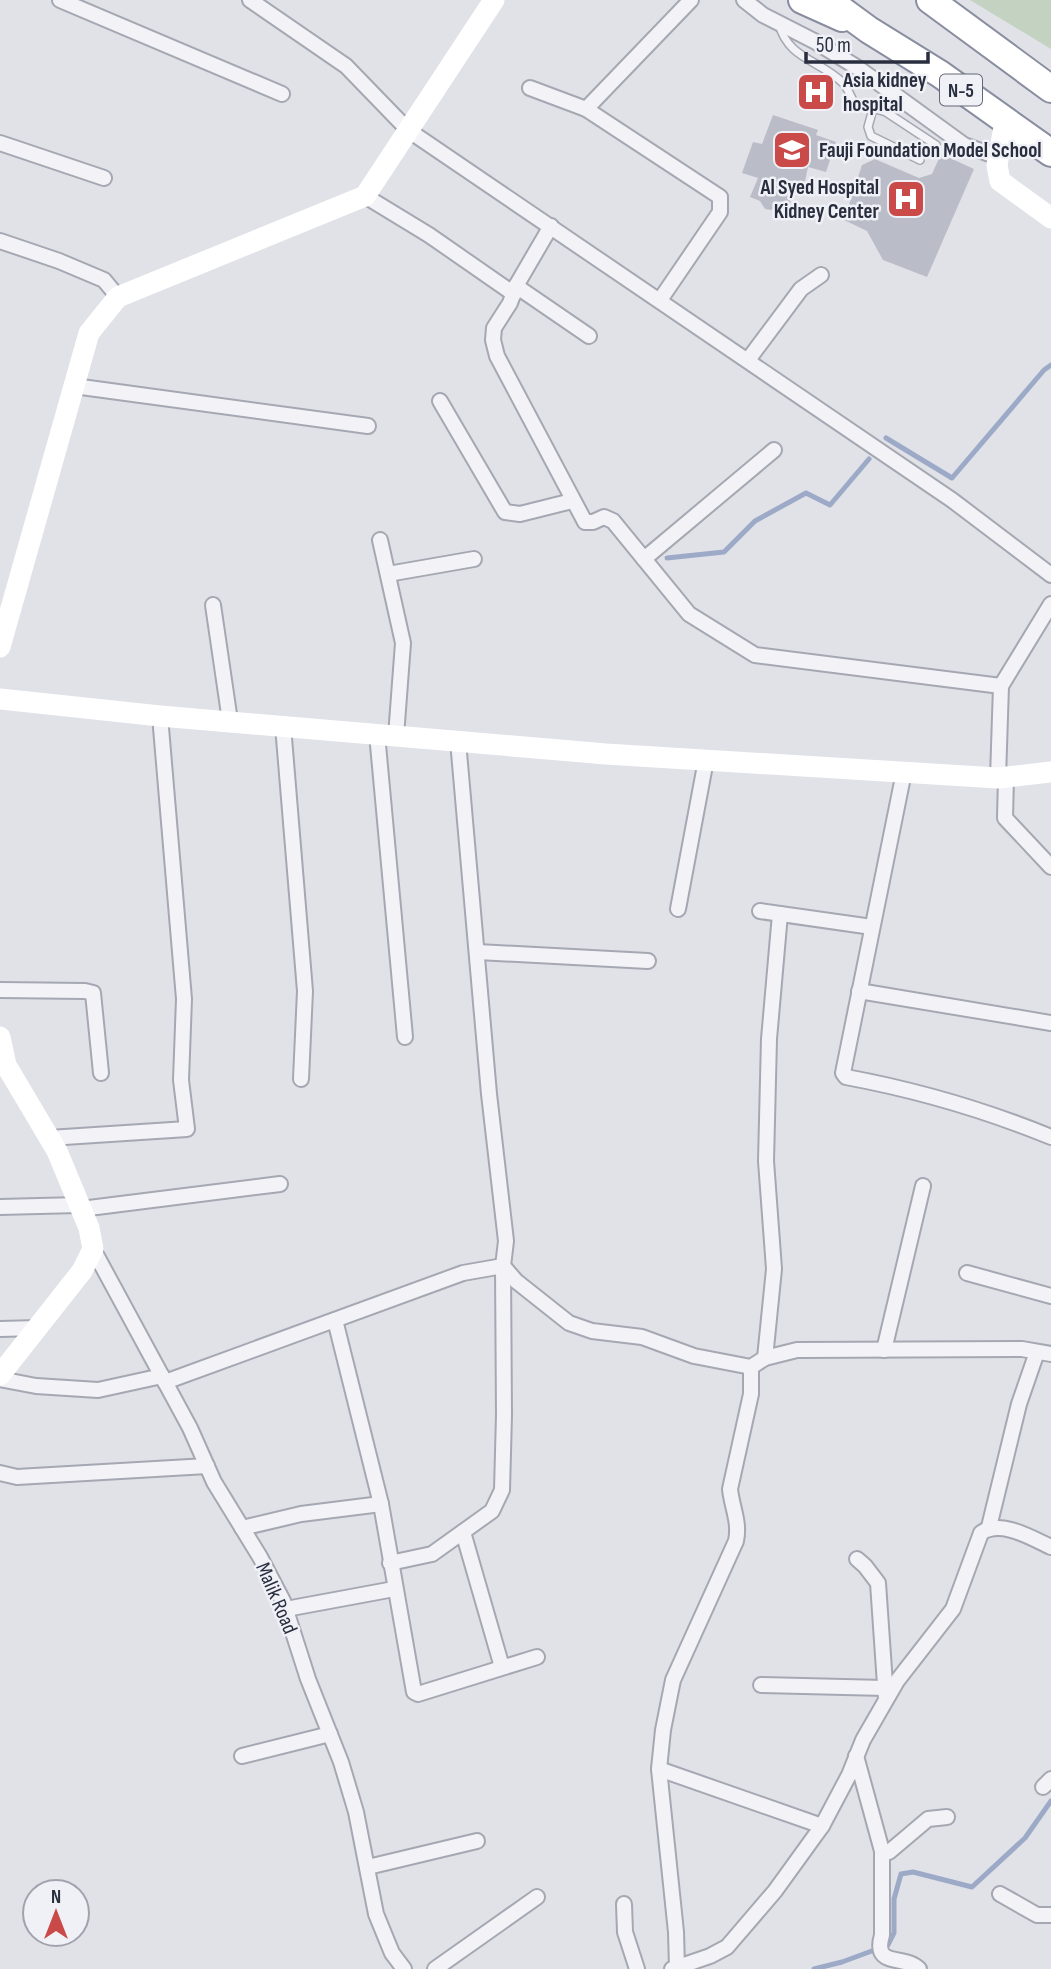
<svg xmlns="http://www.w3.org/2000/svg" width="1051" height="1969" font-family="'Sofia Sans Condensed',sans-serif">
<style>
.green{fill:#c3d2c1}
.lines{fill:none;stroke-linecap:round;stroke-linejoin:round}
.stream{stroke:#9caac7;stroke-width:5}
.building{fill:#babdc8}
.lane-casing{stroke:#a5a8b2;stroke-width:10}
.street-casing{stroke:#a5a8b2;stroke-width:18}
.highway-casing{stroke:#888d9f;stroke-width:30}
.lane{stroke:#f3f3f7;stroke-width:7}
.street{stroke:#f3f3f7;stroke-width:14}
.secondary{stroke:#fff;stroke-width:21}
.highway{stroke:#fff;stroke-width:26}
.labels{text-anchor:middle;stroke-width:5;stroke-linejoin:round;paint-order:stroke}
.shield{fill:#eff1f6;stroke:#646876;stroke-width:2}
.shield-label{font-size:19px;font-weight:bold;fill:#292e3f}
.poi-label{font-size:21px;font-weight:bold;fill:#292e3f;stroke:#eff1f6;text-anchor:start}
.street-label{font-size:21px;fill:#292e3f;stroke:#eff1f6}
</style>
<rect width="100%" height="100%" fill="#e0e2e8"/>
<polygon class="green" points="970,0 1051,0 1051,49"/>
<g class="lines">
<g class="stream">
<polyline points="886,438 952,478 1044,370 1051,365"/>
<polyline points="667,558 724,552 755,521 806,493 830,505 869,459"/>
<polyline points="814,1969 842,1962 888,1945 894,1933 894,1899 901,1874 913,1872 972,1887 1025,1838 1051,1801"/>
</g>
</g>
<g class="building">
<polygon points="773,115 818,130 816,135 836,142 826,172 808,167 805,181 794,186 789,208 777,205 771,210 765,209 760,201 750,197 758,178 742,173 753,142 762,144"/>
<polygon points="941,154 974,169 927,277 883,260 867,231 844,220 862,165 875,159 919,178 932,174"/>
</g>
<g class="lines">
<defs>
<g id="lane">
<path d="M779,24c9,35 41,36 64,59 5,5 7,13 11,19l32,10 50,33"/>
<polyline points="873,109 868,127 871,136 920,160"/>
</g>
<g id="street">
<polyline points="60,0 282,94"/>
<polyline points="250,0 346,66 408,130 952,500 1051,575"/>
<polyline points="744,0 763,15 816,42 858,68 964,145 998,157"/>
<polyline points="530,88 586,109 691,0"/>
<polyline points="586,109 720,197 720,212 660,300"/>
<polyline points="0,143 104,178"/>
<polyline points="365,196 429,235 514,294"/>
<polyline points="551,226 516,286 510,303 494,328 493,340 497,356 585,522 593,522 604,517 613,521 689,614 755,655 1001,686"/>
<polyline points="0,241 59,261 104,280 118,297"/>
<polyline points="516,286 589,336"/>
<polyline points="748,360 801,289 821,275"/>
<polyline points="74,386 368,426"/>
<polyline points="440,401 505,512 520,514 572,501"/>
<polyline points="380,540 403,643 396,736"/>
<polyline points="644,559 774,450"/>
<polyline points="388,574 474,559"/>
<polyline points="213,605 230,721"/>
<polyline points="283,726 305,991 301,1079"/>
<polyline points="377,734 405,1037"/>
<path d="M904,772l-61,301 3,4c70,13 139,33 205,60"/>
<polyline points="1006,777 1005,818 1051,867"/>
<polyline points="998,778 1001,686 1051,604"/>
<polyline points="678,909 706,760"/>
<polyline points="760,911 872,927"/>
<polyline points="478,952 648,961"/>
<polyline points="0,990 85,991 93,993 101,1073"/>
<polyline points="859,991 1051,1023"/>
<polyline points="49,1138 187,1129 181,1080 184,999 160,716"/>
<polyline points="0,1207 79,1205"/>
<polyline points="81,1209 280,1184"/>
<polyline points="93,1249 190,1428 214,1482 260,1557 283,1601 308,1679 341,1762 356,1812 376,1914 392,1953 404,1969"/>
<polyline points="503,1266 516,1281 569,1323 592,1331 642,1337 694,1356 751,1367 765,1358 797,1350 1022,1349 1051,1354"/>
<polyline points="967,1273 1051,1296"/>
<polyline points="335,1320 381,1504 414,1692 418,1694 537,1657"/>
<polyline points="0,1329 38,1328"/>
<polyline points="884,1350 923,1186"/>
<polyline points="765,1358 774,1269 766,1161 769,1039 780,914"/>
<polyline points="0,1379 36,1386 98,1390 162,1376"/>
<polyline points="165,1382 463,1273 503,1266"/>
<polyline points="0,1473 17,1477 207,1466"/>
<polyline points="989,1527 1019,1404 1037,1352"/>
<polyline points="242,1528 301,1514 381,1504"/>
<polyline points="463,1532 502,1667"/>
<polyline points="857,1559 865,1566 878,1583 886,1699"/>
<polyline points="390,1563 432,1554 492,1511 502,1490 504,1415 503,1266 506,1241 489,1094 458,741"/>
<polyline points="286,1609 394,1589"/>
<polyline points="761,1685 885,1688"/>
<polyline points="242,1756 330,1734"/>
<polyline points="856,1756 882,1851 889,1852 928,1819 947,1817"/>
<polyline points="659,1769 822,1826"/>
<polyline points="1043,1787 1051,1779"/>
<path d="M882,1851v84c-10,34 23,19 37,34"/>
<polyline points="368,1867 477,1841"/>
<polyline points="1000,1894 1037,1915 1051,1915"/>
<polyline points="624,1904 625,1932 637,1969"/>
<path d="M677,1968l-1,-36 -17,-163 4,-39 10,-50 63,-139c4,-19 -4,-33 -6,-52l21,-95v-27"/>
<polyline points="435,1969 537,1897"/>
<path d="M672,1969l38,-13 17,-9 48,-56 47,-65 27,-51 14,-35 34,-59 56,-72 28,-76c20,-14 50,5 70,14"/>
</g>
<g id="highway">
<polyline points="802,0 842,18"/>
<polyline points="828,0 869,30 940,74 1051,153"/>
<polyline points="930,0 1051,89"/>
</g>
</defs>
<use href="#lane" class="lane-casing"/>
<use href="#street" class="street-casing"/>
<use href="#highway" class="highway-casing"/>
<use href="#lane" class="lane"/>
<use href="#street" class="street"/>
<g class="secondary">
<polyline points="1005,122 997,165 1000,181 1051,218"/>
<polyline points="0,647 89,333 118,297 365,196 494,0"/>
<polyline points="0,699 160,716 606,754 998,778 1051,772"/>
<polyline points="0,1037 6,1065 57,1151 89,1228 93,1249 82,1271 0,1375"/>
</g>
<use href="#highway" class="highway"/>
</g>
<defs>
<symbol id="hospital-square" viewBox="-11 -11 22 22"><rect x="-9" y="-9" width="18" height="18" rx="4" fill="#ca4949" stroke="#eff1f6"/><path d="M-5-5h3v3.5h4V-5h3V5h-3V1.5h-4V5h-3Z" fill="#fff"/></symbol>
<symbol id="school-square" viewBox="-11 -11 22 22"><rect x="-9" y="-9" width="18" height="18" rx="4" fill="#ca4949" stroke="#eff1f6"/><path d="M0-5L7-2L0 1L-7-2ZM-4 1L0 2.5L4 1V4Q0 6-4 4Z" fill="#fff"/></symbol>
</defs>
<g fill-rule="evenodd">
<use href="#hospital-square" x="794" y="70" width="44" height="44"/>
<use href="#school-square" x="770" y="128" width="44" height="44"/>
<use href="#hospital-square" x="884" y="177" width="44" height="44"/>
</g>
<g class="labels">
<rect class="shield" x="940" y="74.5" width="42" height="31" rx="5"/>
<g class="shield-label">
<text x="961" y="97">N-5</text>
</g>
<g class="poi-label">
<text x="843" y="87">Asia kidney<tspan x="843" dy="24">hospital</tspan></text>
<text x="819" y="157">Fauji Foundation Model School</text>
<text x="879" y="194" text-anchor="end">Al Syed Hospital<tspan x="879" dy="24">Kidney Center</tspan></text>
</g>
<g class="street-label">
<text transform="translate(277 1598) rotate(67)" y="7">Malik Road</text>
</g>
</g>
<g transform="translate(56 1913)"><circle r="33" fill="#eff1f6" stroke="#a0a3ad" stroke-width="2"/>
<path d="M0-5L12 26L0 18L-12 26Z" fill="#ca4949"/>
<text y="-10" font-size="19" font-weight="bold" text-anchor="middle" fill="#292e3f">N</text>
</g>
<path d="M806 52v10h122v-10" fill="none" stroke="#292e3f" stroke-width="3.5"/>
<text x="816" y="52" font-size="21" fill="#292e3f" stroke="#eff1f6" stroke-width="5" paint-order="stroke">50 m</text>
</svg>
